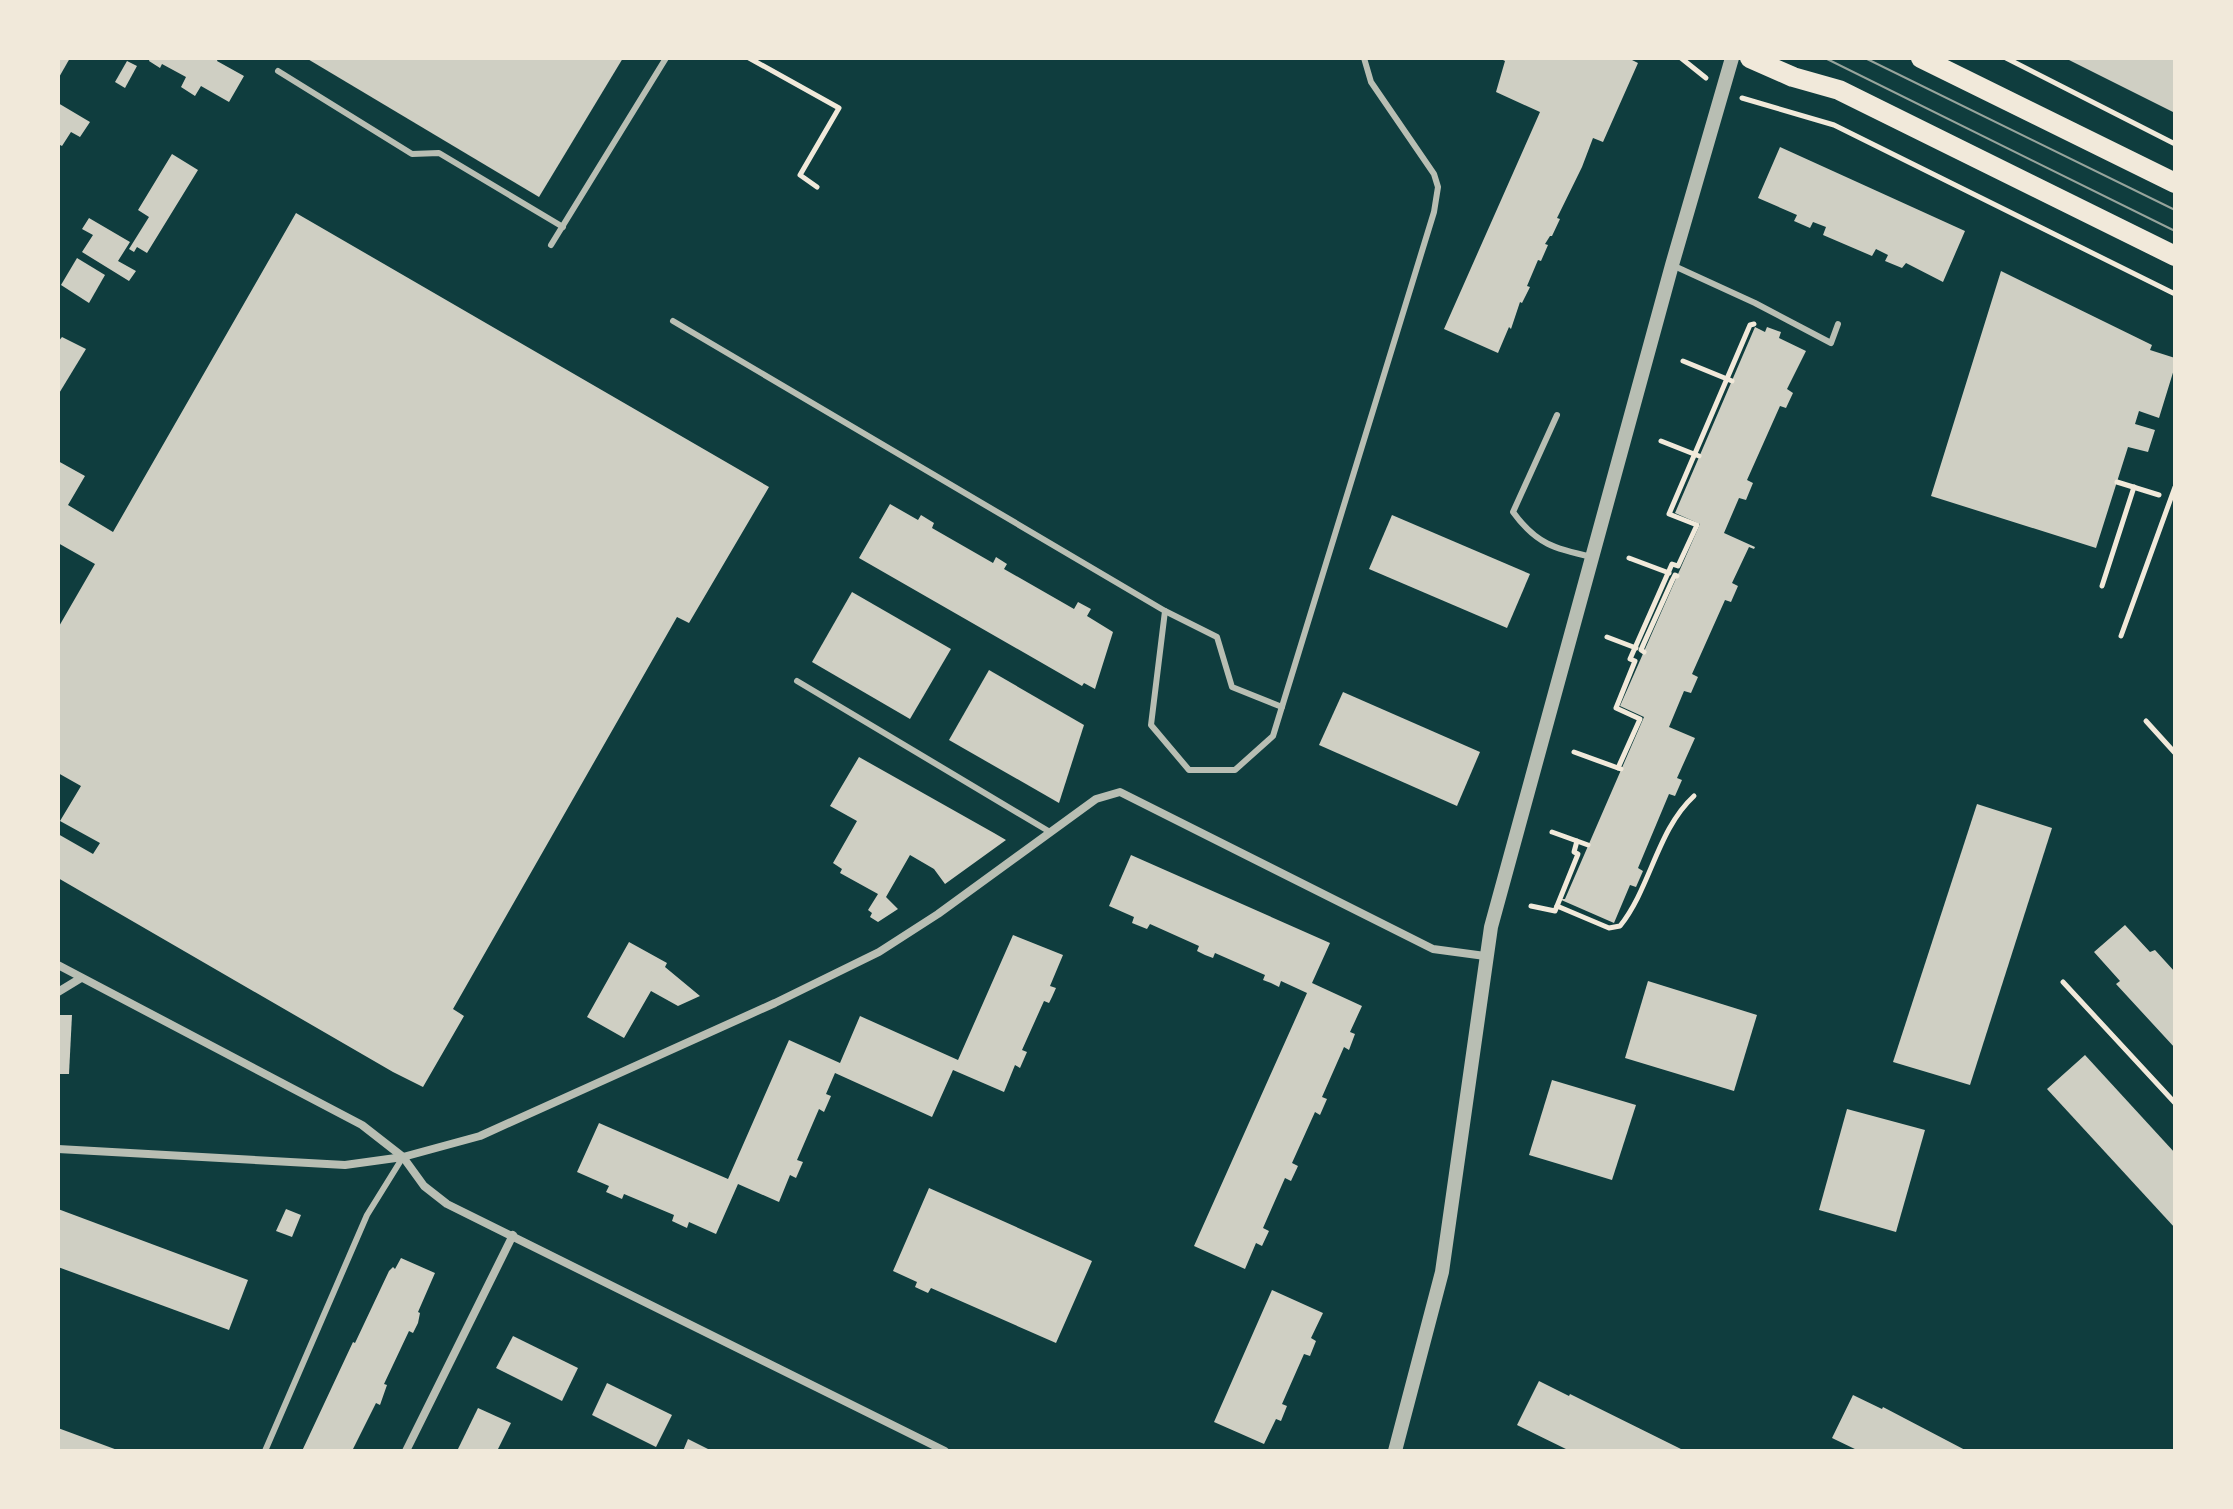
<svg xmlns="http://www.w3.org/2000/svg" width="2233" height="1509" font-family="'Alegreya Sans',sans-serif">
<style>
.building{fill:#cfcfc3}
.lines{fill:none;stroke-linecap:round;stroke-linejoin:round}
.path{stroke:#f1e9da;stroke-width:5}
.service{stroke:#b8beb3;stroke-width:6}
.minor{stroke:#b8beb3;stroke-width:8}
.tertiary{stroke:#b8beb3;stroke-width:14}
.primary{stroke:#f1e9da;stroke-width:20}
.tram{stroke:#97a49c;stroke-width:2}
</style>
<rect width="100%" height="100%" fill="#0f3d3e"/>
<g class="building">
<polygon points="58,58 70,58 58,79"/>
<polygon points="150,58 218,58 217,61 244,76 229,102 201,86 195,96 181,87 186,77 162,64 160,68 149,61"/>
<polygon points="306,58 623,58 539,197"/>
<polygon points="1499,58 1628,58 1638,63 1603,142 1593,138 1582,167 1557,218 1560,219 1552,236 1550,236 1545,244 1548,245 1541,261 1538,260 1527,286 1530,287 1522,303 1520,302 1511,329 1509,327 1498,353 1444,329 1540,112 1496,92 1505,61"/>
<polygon points="2065,58 2175,58 2175,113"/>
<polygon points="127,61 137,66 125,88 115,82"/>
<polygon points="58,103 90,122 80,137 71,132 62,146 58,144"/>
<polygon points="1780,147 1965,231 1943,282 1906,263 1902,268 1885,261 1888,255 1876,249 1872,256 1823,235 1826,227 1813,222 1810,228 1794,221 1797,215 1758,198"/>
<polygon points="172,154 198,170 147,253 137,247 134,252 129,249 149,217 138,210"/>
<polygon points="296,213 769,487 689,623 677,617 453,1009 464,1016 423,1087 393,1072 58,878 58,834 93,854 100,843 60,821 81,786 58,773 58,628 95,564 58,543 58,461 85,476 68,505 113,532"/>
<polygon points="89,218 130,242 118,261 136,271 129,281 82,252 93,235 82,229"/>
<polygon points="77,258 105,275 89,303 61,285"/>
<polygon points="2001,271 2152,345 2150,350 2175,358 2175,366 2159,418 2139,411 2135,424 2155,430 2148,452 2128,447 2096,548 1931,496"/>
<polygon points="1755,327 1765,332 1767,327 1781,332 1779,338 1806,351 1787,389 1793,393 1786,408 1780,406 1747,480 1753,483 1746,500 1739,498 1724,533 1755,547 1754,549 1749,547 1732,583 1738,586 1731,602 1725,600 1692,674 1698,677 1691,693 1684,691 1669,727 1695,738 1677,778 1682,780 1675,796 1669,794 1638,868 1643,871 1636,887 1630,885 1614,923 1559,899 1565,899 1644,717 1620,706 1700,524 1675,513"/>
<polygon points="62,337 86,349 58,395 58,342"/>
<polygon points="890,504 918,520 921,515 934,523 932,528 993,563 996,557 1007,564 1004,569 1074,609 1078,602 1091,609 1087,616 1113,632 1095,689 1084,683 1082,686 859,558"/>
<polygon points="1392,515 1530,574 1507,628 1369,569"/>
<polygon points="852,592 951,649 910,719 812,662"/>
<polygon points="989,670 1084,725 1059,803 949,740"/>
<polygon points="1343,692 1480,752 1457,806 1319,745"/>
<polygon points="859,757 994,833 1006,840 945,884 934,869 910,855 886,897 898,909 878,922 870,917 872,913 868,910 878,894 840,873 842,869 833,863 857,821 830,806"/>
<polygon points="1977,804 2052,828 1970,1085 1893,1062"/>
<polygon points="1131,855 1330,943 1312,983 1362,1006 1350,1032 1355,1034 1349,1050 1344,1047 1322,1097 1327,1099 1320,1115 1315,1112 1292,1163 1298,1166 1291,1181 1285,1178 1263,1228 1269,1231 1262,1246 1256,1243 1245,1269 1194,1246 1307,993 1281,981 1279,987 1271,983 1263,980 1265,975 1215,953 1213,958 1205,955 1197,951 1199,946 1150,924 1147,929 1132,923 1134,917 1109,906"/>
<polygon points="2125,925 2150,952 2155,950 2175,972 2175,1048 2116,984 2120,981 2094,952"/>
<polygon points="1013,935 1063,955 1050,986 1056,988 1052,997 1049,1003 1044,1001 1022,1050 1027,1052 1020,1068 1015,1065 1004,1092 953,1070 932,1117 835,1073 826,1094 831,1096 824,1112 819,1109 797,1160 803,1162 796,1178 790,1175 779,1202 738,1184 716,1234 689,1222 687,1228 672,1221 674,1215 624,1194 622,1199 606,1192 609,1186 577,1172 599,1123 728,1179 789,1040 840,1063 860,1016 958,1060"/>
<polygon points="629,942 667,963 665,967 700,996 678,1006 651,991 624,1038 587,1017"/>
<polygon points="1648,981 1757,1015 1734,1091 1625,1058"/>
<polygon points="58,1015 72,1015 69,1074 58,1074"/>
<polygon points="2085,1055 2175,1153 2175,1228 2047,1089"/>
<polygon points="1552,1080 1636,1105 1612,1180 1529,1155"/>
<polygon points="1847,1109 1925,1130 1896,1232 1819,1210"/>
<polygon points="929,1188 1092,1261 1056,1343 931,1288 928,1293 915,1287 917,1282 893,1271"/>
<polygon points="58,1209 248,1280 229,1330 58,1267"/>
<polygon points="286,1209 301,1215 292,1237 276,1231"/>
<polygon points="401,1258 435,1273 418,1312 420,1313 418,1323 413,1333 409,1331 384,1384 387,1385 380,1405 376,1403 352,1451 302,1451 353,1342 355,1343 389,1271 393,1267 395,1269"/>
<polygon points="1272,1290 1323,1313 1311,1338 1316,1341 1310,1356 1304,1354 1282,1404 1287,1406 1281,1421 1276,1419 1264,1444 1214,1422"/>
<polygon points="513,1336 578,1368 562,1401 496,1368"/>
<polygon points="1539,1381 1569,1396 1570,1394 1685,1451 1570,1451 1517,1425"/>
<polygon points="607,1383 672,1415 656,1447 592,1415"/>
<polygon points="1853,1395 1882,1409 1883,1407 1967,1451 1859,1451 1832,1438"/>
<polygon points="478,1408 511,1423 497,1451 457,1451"/>
<polygon points="58,1428 120,1451 58,1451"/>
<polygon points="688,1439 712,1451 683,1451"/>
</g>
<g class="lines">
<g class="path">
<polyline points="749,58 839,108 800,175 817,187"/>
<polyline points="1681,58 1706,78"/>
<polyline points="2006,58 2175,144"/>
<polyline points="1742,98 1834,125 2175,294"/>
<polyline points="1683,361 1732,381"/>
<polyline points="1661,441 1699,456"/>
<polyline points="2117,482 2159,495"/>
<polyline points="1629,558 1669,573"/>
<polyline points="2102,586 2134,487"/>
<polyline points="2121,636 2175,487"/>
<polyline points="1607,637 1636,648"/>
<polyline points="1644,652 1641,650 1644,643 1672,581 1675,575 1677,576"/>
<polyline points="2146,721 2175,753"/>
<polyline points="1574,752 1618,768"/>
<polyline points="1621,769 1618,768 1640,719 1616,708 1635,661 1630,659 1672,564 1678,566 1697,525 1669,514 1750,325 1754,324"/>
<polyline points="1577,841 1588,845"/>
<polyline points="1531,906 1555,911 1578,854 1574,852 1577,841 1552,832"/>
<path d="M1557,906l52,22 11,-2c31,-39 37,-96 74,-130"/>
<polyline points="2063,982 2175,1103"/>
</g>
<g class="service">
<polyline points="278,71 412,154 439,153 563,227"/>
<polyline points="551,245 666,58"/>
<polyline points="1672,265 1755,303 1831,343 1838,324"/>
<polyline points="673,321 1165,611 1151,725 1189,770 1235,770 1273,736 1434,212 1438,187 1434,174 1371,82 1364,58"/>
<path d="M1557,415l-44,97c23,32 42,37 79,45"/>
<polyline points="1165,611 1217,637 1232,687 1282,707"/>
<polyline points="797,681 1050,832"/>
<polyline points="265,1451 367,1215 403,1157"/>
</g>
<g class="minor">
<polyline points="58,965 362,1125 403,1157 424,1186 447,1204 945,1451"/>
<polyline points="58,992 81,978"/>
<polyline points="58,1149 345,1165 403,1157 480,1136 775,1003 879,952 938,914 1096,799 1120,792 1433,949 1485,956"/>
<polyline points="406,1451 513,1235"/>
</g>
<polyline class="tertiary" points="1395,1451 1442,1272 1491,927 1672,265 1732,58"/>
<g class="primary">
<polyline points="1750,58 1793,77 1839,90 2175,256"/>
<polyline points="1921,58 2175,183"/>
</g>
<g class="tram">
<polyline points="1825,58 2175,231"/>
<polyline points="1865,58 2175,210"/>
</g>
</g>
<rect width="2233" height="1509" fill="none" stroke="#f1e9da" stroke-width="120"/>
</svg>
